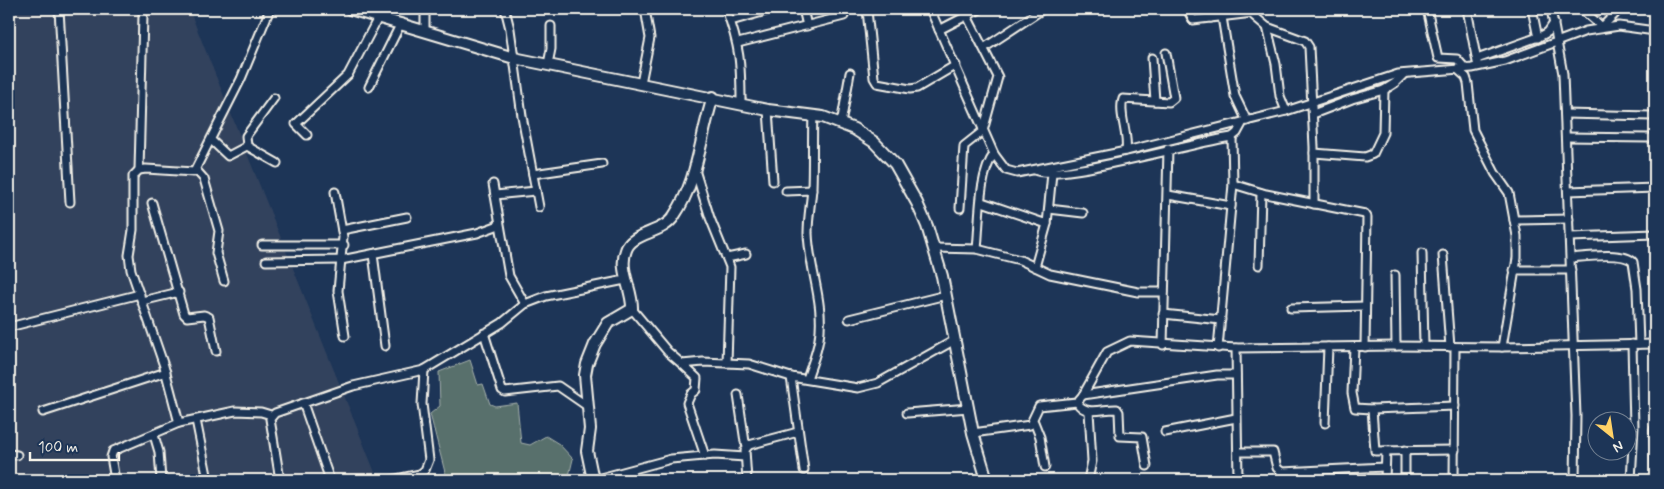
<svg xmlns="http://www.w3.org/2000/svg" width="1664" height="489" font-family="Mynerve,sans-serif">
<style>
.built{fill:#31425d}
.green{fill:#58706c;stroke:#a6b0aa}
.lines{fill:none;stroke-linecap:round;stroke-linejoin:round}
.street-casing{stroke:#f4f1e8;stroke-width:11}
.secondary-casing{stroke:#f4f1e8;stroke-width:14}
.street{stroke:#1d3557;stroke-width:7}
.secondary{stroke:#1d3557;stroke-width:10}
</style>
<rect width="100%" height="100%" fill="#1d3557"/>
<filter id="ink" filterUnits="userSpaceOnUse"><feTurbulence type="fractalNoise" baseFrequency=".02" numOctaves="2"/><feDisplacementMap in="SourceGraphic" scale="10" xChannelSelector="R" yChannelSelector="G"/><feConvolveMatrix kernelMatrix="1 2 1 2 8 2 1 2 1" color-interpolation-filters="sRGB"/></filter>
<g filter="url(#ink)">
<polygon class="built" points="9,9 189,9 378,480 9,480"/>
<polygon class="green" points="470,360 478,385 483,384 490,404 495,406 517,403 521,443 530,445 546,436 559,444 573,459 568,480 447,480 430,414 440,406 439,372"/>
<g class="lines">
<defs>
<g id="street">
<polyline points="59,9 70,202"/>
<polyline points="505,9 510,29 522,116 539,207"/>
<path d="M726,9c14,38 15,54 15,94"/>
<polyline points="803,9 807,26"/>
<polyline points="930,9 994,154 1006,170 1017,173 1126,151 1286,111 1398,74 1472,68 1505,61 1586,31 1619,26 1655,31"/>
<polyline points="1187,9 1193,20 1253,13"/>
<polyline points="1208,9 1211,18"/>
<polyline points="1251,9 1254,16 1267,27 1305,41 1309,47 1314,147 1314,204"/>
<polyline points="1427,9 1438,58 1457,59 1465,68"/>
<polyline points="1467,9 1477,62"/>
<polyline points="1532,9 1538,38"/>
<polyline points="1551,9 1563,74 1576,416 1575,480"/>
<polyline points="1584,9 1586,13 1602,27 1615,14 1616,9"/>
<polyline points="867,10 874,78 877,83 910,89 917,88 956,65"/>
<polyline points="1222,17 1235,96 1247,121"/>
<polyline points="731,21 773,9"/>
<polyline points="1267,27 1276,64 1280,96 1286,111"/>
<polyline points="939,30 980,9"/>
<polyline points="425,32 425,9"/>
<polyline points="738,43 844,16"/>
<polyline points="984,48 1043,9"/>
<polyline points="1152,58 1155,101"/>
<polyline points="1477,59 1541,36 1548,32 1554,23"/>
<polyline points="548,64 551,49 551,26"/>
<polyline points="1457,69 1466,77 1468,83 1473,130 1495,173 1509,193 1517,236 1517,258 1502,347"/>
<polyline points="641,83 650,38 645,9"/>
<polyline points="369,87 401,23"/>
<polyline points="768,110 773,181"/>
<polyline points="1313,114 1352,99 1384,90 1395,83 1404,74"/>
<polyline points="1565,114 1652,116"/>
<polyline points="841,124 850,73"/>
<polyline points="307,135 296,124 348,75 379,16"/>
<polyline points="1566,137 1649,138"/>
<polyline points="211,140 228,156 247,146 277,163"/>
<polyline points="247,146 246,136 274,98"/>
<path d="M1126,151c3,-17 -8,-37 -3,-52l46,3 5,-4 -8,-45"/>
<polyline points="1314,153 1365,157 1373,154 1383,133 1384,90"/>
<polyline points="139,170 143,15"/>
<polyline points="196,170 204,179 219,231 216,253 224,281"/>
<polyline points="695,170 710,218 730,267 727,363"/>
<path d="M1035,170c20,13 164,-29 197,-33l5,-4 6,-11"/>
<polyline points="533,174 602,164"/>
<polyline points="493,184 509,276 525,304"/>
<polyline points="1233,184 1266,194 1365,214 1367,217 1365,347"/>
<polyline points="786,191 812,190"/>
<polyline points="1568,191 1655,188"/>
<polyline points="335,192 343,237 338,291 345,336"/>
<polyline points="495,195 536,191"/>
<polyline points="1168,195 1231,206"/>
<polyline points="982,202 1047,224"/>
<polyline points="152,203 184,314 187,317 204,315 209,317 216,351"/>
<polyline points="960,208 964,146 983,131 998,77 967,16"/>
<polyline points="1049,209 1083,213"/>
<polyline points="1514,220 1569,219"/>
<polyline points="342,230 407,217"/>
<polyline points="1570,237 1655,234"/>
<polyline points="262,245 344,245"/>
<polyline points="934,248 977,249 1020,260 1050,274 1138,292 1164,292"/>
<path d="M977,249c3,-27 1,-74 17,-95"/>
<polyline points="1422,253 1424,346"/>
<polyline points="373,254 385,346"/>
<polyline points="1443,255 1450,347"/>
<polyline points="727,258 746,254"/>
<path d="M1571,258c13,-1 53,-7 62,4l4,27 2,55"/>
<polyline points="266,261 341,260 477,233 499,225"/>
<polyline points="1259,265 1261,193"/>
<polyline points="1035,267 1047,224 1052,173"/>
<polyline points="1514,270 1571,270"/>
<polyline points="1395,275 1396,346"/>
<polyline points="142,301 179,292"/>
<polyline points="1291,308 1365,306"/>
<polyline points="632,309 668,352 682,364 703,362 749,364 791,377 858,388 878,383 955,340"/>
<polyline points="1163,314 1221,320"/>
<polyline points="849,319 946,295"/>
<polyline points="9,327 140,294"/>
<polyline points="484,333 502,390 505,392 558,386 587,406"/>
<polyline points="1163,345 1168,149"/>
<polyline points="1354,347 1352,393 1355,408 1372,409 1455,406"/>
<polyline points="1218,348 1233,184 1232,137"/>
<polyline points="1236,348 1238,480"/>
<polyline points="682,364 697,378 696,390 691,394 687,403 705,456"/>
<polyline points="791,377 804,470"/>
<path d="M807,379c4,-13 10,-26 12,-40 6,-36 -10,-70 -11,-106 0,-16 3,-30 4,-45 1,-25 0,-49 1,-73"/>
<polyline points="738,395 745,442 749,445"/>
<polyline points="1083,395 1217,375 1236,375"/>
<path d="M1077,402c8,15 27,6 40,7l2,3 1,24 22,1 5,29"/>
<polyline points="303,403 330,480"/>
<polyline points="1372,409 1375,451 1455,450"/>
<polyline points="43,412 166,372"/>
<polyline points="907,413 969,408"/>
<polyline points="196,420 208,480"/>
<polyline points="1034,422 1040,437 1045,467"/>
<polyline points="179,423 164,366 131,270 129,255 133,230 133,176 139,170 146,169 194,172 241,79 270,9"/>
<polyline points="1325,423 1328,347"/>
<polyline points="1654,429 1655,469"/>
<polyline points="1165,432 1236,418"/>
<polyline points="973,433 1030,425 1039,406 1077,402 1083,395 1107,352 1130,341 1236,348 1396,346 1502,347 1655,344"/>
<polyline points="154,435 159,452 161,480"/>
<polyline points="1405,450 1405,480"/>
<polyline points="1239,452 1273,452 1277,468 1282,472 1385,467"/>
<polyline points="9,454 17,455"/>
<polyline points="115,480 111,457 113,451 179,423 235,411 261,412 271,415"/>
<polyline points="280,480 270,419 275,413 353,386 424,370 502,323 525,304 546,296 625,280"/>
<polyline points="392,480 420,474 425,470 429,460 422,404 424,370"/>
<polyline points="593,480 671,459 715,455 745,457"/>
<polyline points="747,480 745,450 749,445 798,432"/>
<polyline points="1088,480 1092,461 1089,411"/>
<polyline points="1385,480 1386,451"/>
<polyline points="1454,480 1455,347"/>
<polyline points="1631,480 1634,427 1632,344"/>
</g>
<g id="secondary">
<polyline points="350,9 514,58 768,110 823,117 854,129 874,142 895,164 917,203 927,226 942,276 973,433 987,480"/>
<path d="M593,480l-6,-29 3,-22 -5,-54 2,-11 8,-20 13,-21 24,-14c1,-19 -14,-39 -6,-59 6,-18 37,-16 48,-34 24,-35 26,-79 39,-119"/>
</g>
</defs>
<use href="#street" class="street-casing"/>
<use href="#secondary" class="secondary-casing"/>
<use href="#street" class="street"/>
<use href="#secondary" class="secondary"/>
</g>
</g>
<rect width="1664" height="489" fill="none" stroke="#1d3557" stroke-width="30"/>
<rect x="15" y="15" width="1634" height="459" fill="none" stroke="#f4f1e8" stroke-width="2" filter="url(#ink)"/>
<g transform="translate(1612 436) rotate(150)"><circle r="24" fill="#1d3557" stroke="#738091"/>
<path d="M0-4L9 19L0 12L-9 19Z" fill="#ffd166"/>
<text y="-8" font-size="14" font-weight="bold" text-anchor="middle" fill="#f4f1e8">N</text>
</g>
<path d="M30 452v8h89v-8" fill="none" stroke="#f4f1e8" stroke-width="2.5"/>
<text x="38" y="452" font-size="15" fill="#f4f1e8" stroke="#1d3557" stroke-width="4" paint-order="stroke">100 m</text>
</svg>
